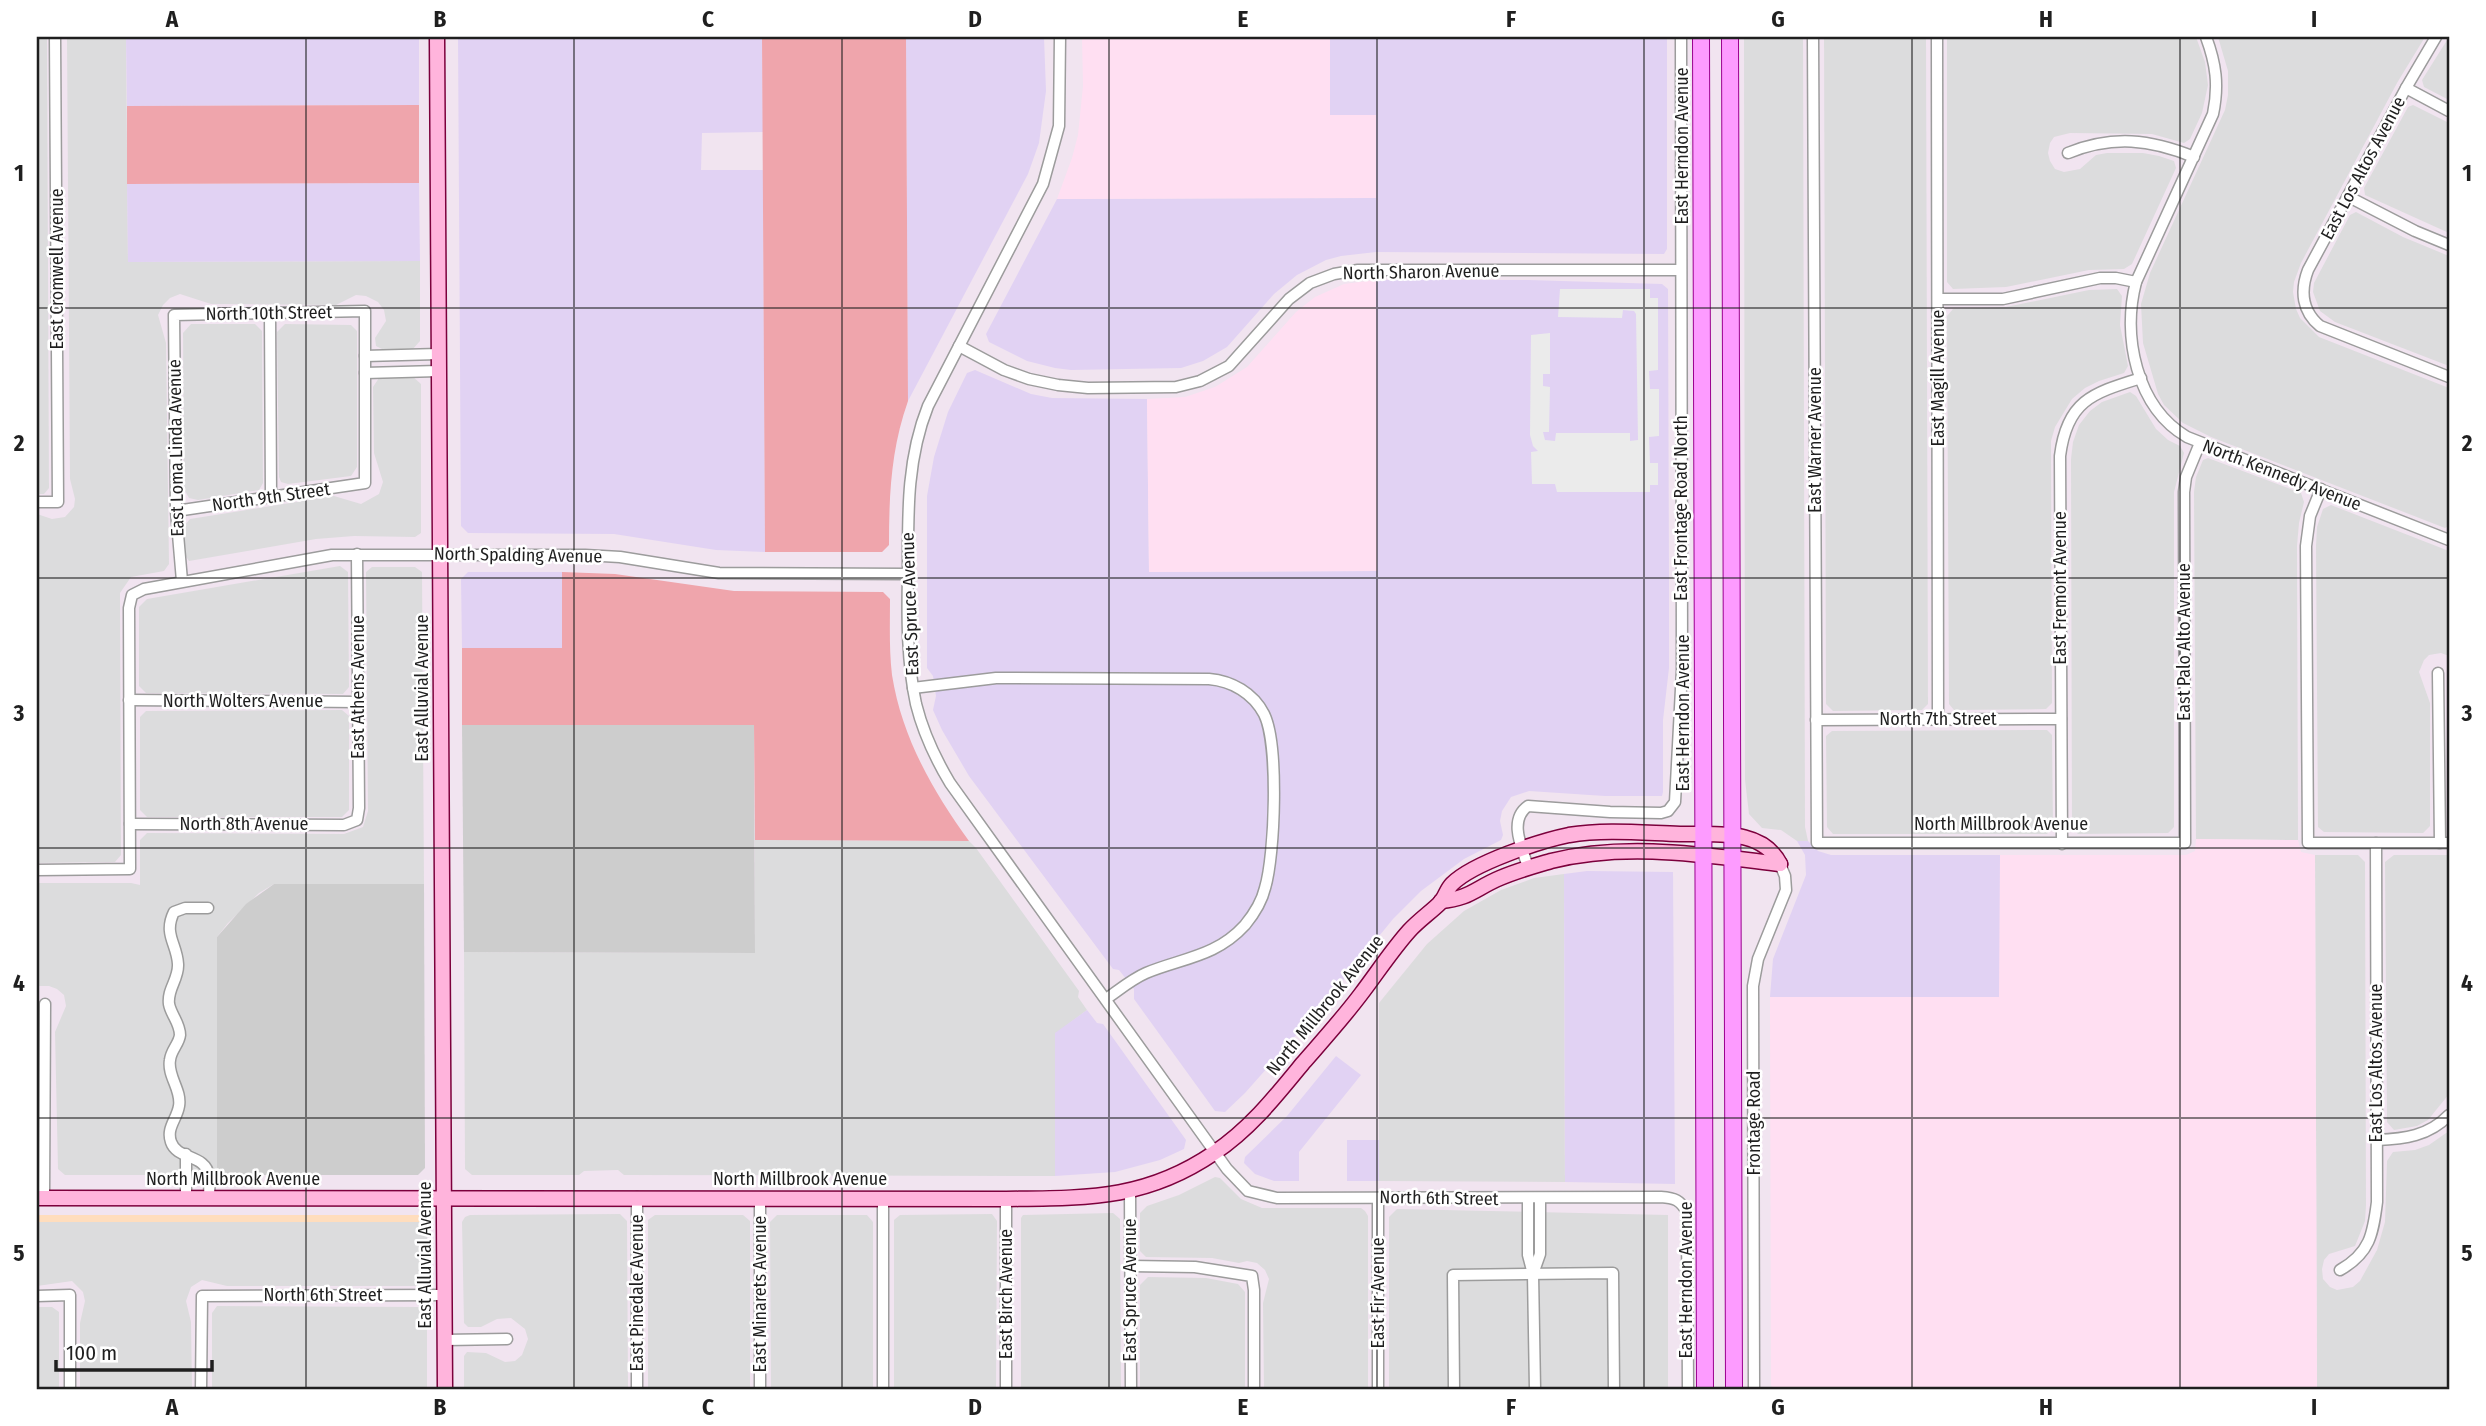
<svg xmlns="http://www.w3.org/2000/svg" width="2486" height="1426" font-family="'Fira Sans Condensed',sans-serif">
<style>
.residential{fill:#dcdcdd}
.commercial{fill:#e1d2f3}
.education{fill:#ffdff2}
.religious{fill:#cdcdcd}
.grass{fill:#efa5ac}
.park{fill:#ffddbd}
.parking{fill:#ebebeb}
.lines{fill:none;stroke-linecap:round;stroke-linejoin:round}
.street-casing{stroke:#9c9c9c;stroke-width:13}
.secondary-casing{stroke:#7c003c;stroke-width:17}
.primary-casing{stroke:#9a008e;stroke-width:18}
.street{stroke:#fff;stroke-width:10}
.secondary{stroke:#ffb4dc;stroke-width:14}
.primary{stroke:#fd9bff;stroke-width:16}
.grid{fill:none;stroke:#1f1f1f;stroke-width:2;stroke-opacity:0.55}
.labels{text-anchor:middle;stroke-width:5;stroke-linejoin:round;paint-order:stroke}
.street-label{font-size:18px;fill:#1f1f1f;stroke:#fff}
.neatline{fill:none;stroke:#1f1f1f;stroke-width:2.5}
.grid-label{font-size:23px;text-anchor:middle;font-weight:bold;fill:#1f1f1f}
</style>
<rect width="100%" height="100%" fill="#f1e4f0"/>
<g class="residential">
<polygon points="37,37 47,37 49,488 44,494 37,494"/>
<polygon points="67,37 126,37 128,262 420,261 420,341 412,350 382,349 376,346 375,338 386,321 384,310 378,302 366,296 356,295 336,305 211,304 180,294 170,298 163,305 158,315 166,343 169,564 164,571 131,577 120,593 121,855 115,862 37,863 37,514 52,519 65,517 74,507 75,499 70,479"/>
<polygon points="1744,37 1803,37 1805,827 1808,841 1797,841 1781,830 1762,828 1749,814 1745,780"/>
<polygon points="1824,37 1926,37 1928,704 1922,710 1833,711 1826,704"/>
<polygon points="1947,37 2196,37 2205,62 2208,85 2202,113 2190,139 2184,143 2152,134 2070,133 2054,137 2050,143 2048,153 2050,161 2055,169 2064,172 2080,169 2096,155 2107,153 2143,153 2159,156 2174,161 2176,168 2132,264 2124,269 2089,270 2006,287 1953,289 1947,282"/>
<polygon points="2218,37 2425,37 2397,83 2301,263 2294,282 2293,292 2296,309 2300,318 2319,337 2449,388 2449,526 2445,528 2211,437 2183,423 2164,405 2158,394 2143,343 2141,304 2150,273 2225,110 2228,95 2228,71"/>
<polygon points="2449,37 2449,100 2424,87 2422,80"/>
<polygon points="2413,105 2449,123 2449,233 2365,195 2364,188 2408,107"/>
<polygon points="2356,212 2403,237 2449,256 2449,366 2335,322 2320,311 2313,292 2314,283 2350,215"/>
<polygon points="2117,289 2122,296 2120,325 2128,366 2124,373 2099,381 2085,388 2072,399 2055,427 2051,441 2052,703 2046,709 1954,710 1949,704 1947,316 1953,309 2006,307 2089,290"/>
<polygon points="191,324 255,324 262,331 263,483 259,490 198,500 189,498 184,489 183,333"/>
<polygon points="285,324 351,325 357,331 357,467 351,476 288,484 281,482 279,477 277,332"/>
<polygon points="412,376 421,384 421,533 415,537 354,536 316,539 189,561 185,555 184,526 190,519 334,496 361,504 379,494 383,482 374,453 373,387 379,378"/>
<polygon points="2130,392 2136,396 2156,429 2168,440 2180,446 2184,453 2174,492 2174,827 2168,833 2078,834 2072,828 2071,459 2073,442 2079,425 2090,411 2102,402"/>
<polygon points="2208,458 2301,493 2304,502 2299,523 2297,546 2298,840 2196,839 2194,492 2196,477 2203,460"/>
<polygon points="2331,505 2449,551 2449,656 2441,653 2429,655 2424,660 2419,672 2430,703 2430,826 2423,833 2324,832 2318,827 2316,546 2317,527 2323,509"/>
<polygon points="340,566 348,572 349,687 343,694 146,693 139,686 139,607 147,599"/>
<polygon points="372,567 415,567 422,572 424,884 274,884 259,893 228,923 217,937 217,1175 65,1175 58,1169 55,1032 66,1006 64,995 57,989 49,986 37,986 37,883 131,883 140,885 140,840 147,833 344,834 363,827 368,811 366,572"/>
<polygon points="342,710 349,716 349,810 342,817 147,817 140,810 140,717 146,711"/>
<polygon points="2047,730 2052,735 2053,827 2047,834 1833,834 1827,827 1826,736 1832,731"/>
<polygon points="755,840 969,841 976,848 1079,991 1078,997 1087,1010 1055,1034 1055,1176 624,1175 618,1170 584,1171 579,1175 472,1175 465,1169 464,952 755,953"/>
<polygon points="2315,855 2358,855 2365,862 2366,1205 2365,1221 2355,1246 2329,1254 2324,1260 2322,1269 2323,1279 2330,1287 2337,1290 2353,1287 2360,1281 2377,1250 2385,1222 2387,1161 2393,1152 2415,1150 2429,1145 2449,1131 2449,1382 2445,1389 2317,1389"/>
<polygon points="2394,855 2449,855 2449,1094 2428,1120 2417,1126 2394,1130 2387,1122 2385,862"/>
<polygon points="1564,874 1565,1182 1379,1181 1379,1003 1427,944 1464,911 1501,890 1534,878"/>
<polygon points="1215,1177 1220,1178 1241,1199 1262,1208 1361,1208 1365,1211 1368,1216 1368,1389 1264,1389 1263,1303 1269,1279 1265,1270 1257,1263 1247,1261 1239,1263 1212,1258 1146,1257 1140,1251 1140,1213 1147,1206 1179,1195"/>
<polygon points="1397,1209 1668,1215 1668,1389 1389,1389 1389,1217"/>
<polygon points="1113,1213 1120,1219 1121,1389 1021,1389 1021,1218 1023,1215"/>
<polygon points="620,1214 627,1221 628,1389 464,1389 464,1356 467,1352 486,1353 505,1362 515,1361 522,1355 528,1339 525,1329 511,1318 497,1319 481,1327 468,1327 464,1323 462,1222 465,1217 470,1215"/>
<polygon points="992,1214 997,1221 996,1389 894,1389 894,1220 900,1215"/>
<polygon points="655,1215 743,1215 750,1221 750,1389 648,1389 648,1220"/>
<polygon points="777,1215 867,1215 873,1222 873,1389 771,1389 770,1222"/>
<polygon points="37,1222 427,1222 427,1278 421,1286 227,1286 202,1280 191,1287 186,1301 191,1322 192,1389 80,1389 80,1323 85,1301 83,1292 72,1281 37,1286"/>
<polygon points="1148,1277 1206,1278 1238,1284 1245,1292 1245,1389 1140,1389 1140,1285"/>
<polygon points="217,1306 421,1307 427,1314 427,1389 212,1389 212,1313"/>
<polygon points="37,1307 52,1307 59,1312 59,1389 37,1389"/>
</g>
<g class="commercial">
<polygon points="126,37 419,37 419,105 127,106"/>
<polygon points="458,37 762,37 763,132 702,133 701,170 763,170 765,552 716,550 614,534 468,533 461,526"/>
<polygon points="906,37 1044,37 1046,91 1039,143 1028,174 908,401"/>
<polygon points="1330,37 1667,37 1667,249 1664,254 1376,252 1341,256 1326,260 1297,275 1274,294 1227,347 1203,361 1181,368 1071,370 1055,368 1027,361 989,342 986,334 1057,199 1375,198 1375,115 1330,115"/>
<polygon points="419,183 420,261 128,262 127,184"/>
<polygon points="1376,280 1528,280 1662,284 1668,289 1669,583 1669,668 1663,720 1663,792 1662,796 1605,796 1529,791 1511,797 1502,811 1500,821 1503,835 1501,840 1464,859 1421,891 1393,919 1327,1000 1245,1093 1225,1112 1215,1111 1134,999 1134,989 1119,970 1113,969 969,776 942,730 933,710 936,696 933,676 927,668 927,496 934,457 948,412 967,373 975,370 1031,394 1052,398 1147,399 1149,572 1377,571"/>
<polygon points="468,572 562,572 563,648 462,648 461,579"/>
<polygon points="1797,841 1808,841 1818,851 1831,855 2000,855 2000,997 1770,997 1773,959 1806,875 1805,855"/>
<polygon points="1587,871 1673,872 1675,1184 1565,1182 1564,874"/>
<polygon points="1087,1010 1097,1023 1103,1024 1186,1140 1184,1149 1160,1160 1115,1172 1055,1176 1055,1033"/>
<polygon points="1336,1056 1361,1075 1299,1152 1299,1181 1274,1181 1255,1174 1244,1163 1245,1157 1287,1116"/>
<rect x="1347" y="1140" width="32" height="41"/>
</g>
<g class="education">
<polygon points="1082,37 1330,37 1330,115 1376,115 1376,198 1057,199 1072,158 1078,135 1083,86"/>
<polygon points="1376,280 1377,571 1149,572 1147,399 1185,397 1215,387 1247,367 1296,312 1315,297 1344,284"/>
<polygon points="2196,839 2298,840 2301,852 2315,855 2317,1389 1774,1389 1771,1385 1770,997 1999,997 2000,855 2186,855 2195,851"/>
</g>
<g class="religious">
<polygon points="462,725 754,725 755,953 464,952"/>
<polygon points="274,884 424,884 425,1168 418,1175 217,1175 217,937 246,904"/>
</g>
<g class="grass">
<path d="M762,37h144l2,364c-17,48 -19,94 -19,144l-7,7h-117z"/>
<polygon points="419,105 419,183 127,184 127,106"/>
<path d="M562,572l53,2 119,17 149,1 7,7c0,25 -1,51 2,76 10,63 41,116 77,166l-214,-1 -1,-115h-292v-77h100z"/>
</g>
<polygon class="park" points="37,1215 418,1215 423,1216 427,1222 37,1222"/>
<polygon class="parking" points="1560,289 1650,289 1650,298 1658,298 1658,370 1649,371 1650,389 1659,389 1659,436 1649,437 1650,463 1658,463 1658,485 1650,485 1650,492 1557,492 1555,484 1532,484 1531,452 1538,451 1533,446 1530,435 1531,335 1550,333 1550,374 1543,374 1543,386 1550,387 1549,432 1543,432 1545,440 1555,441 1556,433 1630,433 1630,441 1638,440 1636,314 1634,311 1623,310 1622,318 1558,317"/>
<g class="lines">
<defs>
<g id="street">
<path d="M1060,37l-1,89 -16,58 -115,222c-22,55 -20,111 -20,169 -1,43 -1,87 8,129 7,28 19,54 34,79l277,386 21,22 29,7 384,-1c14,1 19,3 26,15l1,177"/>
<polyline points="1813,37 1817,843 2185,843 2184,492 2186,477 2200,443"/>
<polyline points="1937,37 1938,718"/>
<path d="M2206,37c10,27 13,48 7,77l-77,168c-14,54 0,125 51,155l262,103"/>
<path d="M2436,37l-30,51 -98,182c-8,21 -6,41 12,56l129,51"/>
<polyline points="2406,88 2449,111"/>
<path d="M2068,153c45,-18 82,-14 126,4"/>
<polyline points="2349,197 2415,231 2449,245"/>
<polyline points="1939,299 2003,299 2100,278 2116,278 2136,282"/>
<polyline points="270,314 271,497"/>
<polyline points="959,346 1004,370 1029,379 1058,385 1088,388 1176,387 1200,381 1229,366 1289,299 1310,283 1334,274 1358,270 1680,270"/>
<polyline points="365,356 438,354"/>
<polyline points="365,373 438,371"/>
<polyline points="2321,489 2310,516 2306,546 2308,843 2449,843"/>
<polyline points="37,502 58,502 55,37"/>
<polyline points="176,511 365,483 365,311 174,315 176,511 182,581"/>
<polyline points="2438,673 2440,843"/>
<path d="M913,688l83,-10 213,1c23,2 44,14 55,35 15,30 11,141 1,174 -3,13 -11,26 -20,37 -29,32 -63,33 -99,48 -14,6 -27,17 -40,26"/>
<polyline points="129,700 358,702"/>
<polyline points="1816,720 2061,719"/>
<polyline points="130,824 344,825 357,820 359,808 357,554"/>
<path d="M2062,844l-2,-388c7,-56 33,-63 81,-78"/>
<path d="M1528,867c-6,-19 -20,-47 0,-61l82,6 51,1 7,-2 7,-9 7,-132 -1,-633"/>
<polyline points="37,870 130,869 129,608 132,595 144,589 332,555 585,555 620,557 719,573 908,574"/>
<path d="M208,908h-23l-11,4c-11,22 3,32 4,52 1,15 -11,25 -9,40 2,11 11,19 11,31 -1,9 -9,15 -10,25 -3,16 12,30 9,46 -2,13 -13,22 -8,36 6,18 35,12 38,34 1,7 0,15 0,22"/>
<path d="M2377,1140c27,-1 52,-4 72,-25"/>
<polyline points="186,1154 186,1198"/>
<polyline points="1130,1191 1131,1389"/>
<polyline points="637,1197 637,1389"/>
<polyline points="44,1198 45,1004"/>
<polyline points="760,1198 760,1389"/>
<polyline points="883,1198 883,1389"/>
<polyline points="1378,1198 1378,1389"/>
<polyline points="1006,1199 1006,1389"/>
<polyline points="1528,1199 1528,1255 1533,1274 1535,1389"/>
<polyline points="1131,1266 1195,1267 1252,1276 1254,1290 1254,1389"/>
<path d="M2340,1270c30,-17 33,-36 37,-68l-1,-359"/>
<polyline points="1533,1274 1540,1254 1540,1199"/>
<polyline points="37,1296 70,1295 70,1389"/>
<polyline points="445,1340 507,1339"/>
<polyline points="201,1389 202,1296 444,1295"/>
<polyline points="1454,1389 1453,1275 1613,1273 1614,1389"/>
<polyline points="1754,1389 1753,986 1758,959 1786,890 1785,876 1780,864"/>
</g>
<g id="secondary">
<polyline points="437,37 445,1389"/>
<path d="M1441,901c28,-2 35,-13 59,-23 16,-7 34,-12 51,-17 75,-19 153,-6 229,3"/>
<path d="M37,1198l969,1c80,-1 139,1 208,-46 36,-24 62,-57 89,-90 20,-23 40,-45 58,-69 16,-21 31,-44 48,-63 10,-11 22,-19 32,-29 4,-5 6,-13 11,-18 21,-21 88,-43 117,-49 36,-6 75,-2 111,-1 35,1 82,-6 100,30"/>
</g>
<g id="primary">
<polyline points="1701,37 1705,1389"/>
<polyline points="1730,37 1734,1389"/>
</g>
</defs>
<use href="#street" class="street-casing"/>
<use href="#secondary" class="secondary-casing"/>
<use href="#primary" class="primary-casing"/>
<use href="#street" class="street"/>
<use href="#secondary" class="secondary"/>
<use href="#primary" class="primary"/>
</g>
<path class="grid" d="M306,37v1352M574,37v1352M842,37v1352M1109,37v1352M1377,37v1352M1644,37v1352M1912,37v1352M2180,37v1352M37,308h2412M37,578h2412M37,848h2412M37,1118h2412"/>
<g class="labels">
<g class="street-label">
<text transform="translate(1682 146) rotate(-90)" y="6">East Herndon Avenue</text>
<text transform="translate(2363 168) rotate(-62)" y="6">East Los Altos Avenue</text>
<text transform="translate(57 269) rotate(-90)" y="6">East Cromwell Avenue</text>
<text transform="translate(1421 272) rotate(-1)" y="6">North Sharon Avenue</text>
<text transform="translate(269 313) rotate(-1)" y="6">North 10th Street</text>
<text transform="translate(1938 378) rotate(-90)" y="6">East Magill Avenue</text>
<text transform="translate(1815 440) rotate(-90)" y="6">East Warner Avenue</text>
<text transform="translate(176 448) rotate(-91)" y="6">East Loma Linda Avenue</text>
<text transform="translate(2282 475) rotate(21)" y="6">North Kennedy Avenue</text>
<text transform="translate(271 497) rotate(-8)" y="6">North 9th Street</text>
<text transform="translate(1681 508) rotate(-90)" y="6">East Frontage Road North</text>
<text transform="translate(518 555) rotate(1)" y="6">North Spalding Avenue</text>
<text transform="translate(2060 588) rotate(-90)" y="6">East Fremont Avenue</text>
<text transform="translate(910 604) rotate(-92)" y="6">East Spruce Avenue</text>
<text transform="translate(2184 642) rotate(-90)" y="6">East Palo Alto Avenue</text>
<text transform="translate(358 687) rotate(-90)" y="6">East Athens Avenue</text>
<text transform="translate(422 688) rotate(-90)" y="6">East Alluvial Avenue</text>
<text x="243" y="707">North Wolters Avenue</text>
<text transform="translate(1683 713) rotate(-90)" y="6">East Herndon Avenue</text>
<text x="1938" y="725">North 7th Street</text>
<text x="244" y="830">North 8th Avenue</text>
<text x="2001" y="830">North Millbrook Avenue</text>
<text transform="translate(1325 1005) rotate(-51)" y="6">North Millbrook Avenue</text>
<text transform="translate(2376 1063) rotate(-90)" y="6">East Los Altos Avenue</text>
<text transform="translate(1754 1123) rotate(-90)" y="6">Frontage Road</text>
<text x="233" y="1185">North Millbrook Avenue</text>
<text x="800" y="1185">North Millbrook Avenue</text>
<text transform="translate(1439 1198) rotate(1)" y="6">North 6th Street</text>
<text transform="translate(425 1255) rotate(-90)" y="6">East Alluvial Avenue</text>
<text transform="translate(1686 1280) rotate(-90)" y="6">East Herndon Avenue</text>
<text transform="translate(1130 1290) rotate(-90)" y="6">East Spruce Avenue</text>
<text transform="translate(637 1293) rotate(-90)" y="6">East Pinedale Avenue</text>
<text transform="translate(1378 1293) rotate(-90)" y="6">East Fir Avenue</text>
<text transform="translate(760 1294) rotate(-90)" y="6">East Minarets Avenue</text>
<text transform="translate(1006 1294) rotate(-90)" y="6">East Birch Avenue</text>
<text x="323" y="1301">North 6th Street</text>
</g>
</g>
<rect width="2486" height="1426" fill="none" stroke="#ffffff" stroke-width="77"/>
<path d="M56 1360v10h156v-10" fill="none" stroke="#1f1f1f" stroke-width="3.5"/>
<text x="66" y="1360" font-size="21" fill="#1f1f1f" stroke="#ffffff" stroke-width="5" paint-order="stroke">100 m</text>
<rect x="38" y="38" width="2410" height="1350" class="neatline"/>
<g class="grid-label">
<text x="172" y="27">A</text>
<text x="440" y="27">B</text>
<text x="708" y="27">C</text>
<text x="975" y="27">D</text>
<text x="1243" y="27">E</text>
<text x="1511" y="27">F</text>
<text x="1778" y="27">G</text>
<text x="2046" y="27">H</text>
<text x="2314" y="27">I</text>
<text x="19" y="181">1</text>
<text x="2467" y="181">1</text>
<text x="19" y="451">2</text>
<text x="2467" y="451">2</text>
<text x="19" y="721">3</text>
<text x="2467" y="721">3</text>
<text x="19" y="991">4</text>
<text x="2467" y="991">4</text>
<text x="19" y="1261">5</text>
<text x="2467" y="1261">5</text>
<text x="172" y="1415">A</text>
<text x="440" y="1415">B</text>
<text x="708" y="1415">C</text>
<text x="975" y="1415">D</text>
<text x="1243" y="1415">E</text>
<text x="1511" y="1415">F</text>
<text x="1778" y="1415">G</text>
<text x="2046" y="1415">H</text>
<text x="2314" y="1415">I</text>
</g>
</svg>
